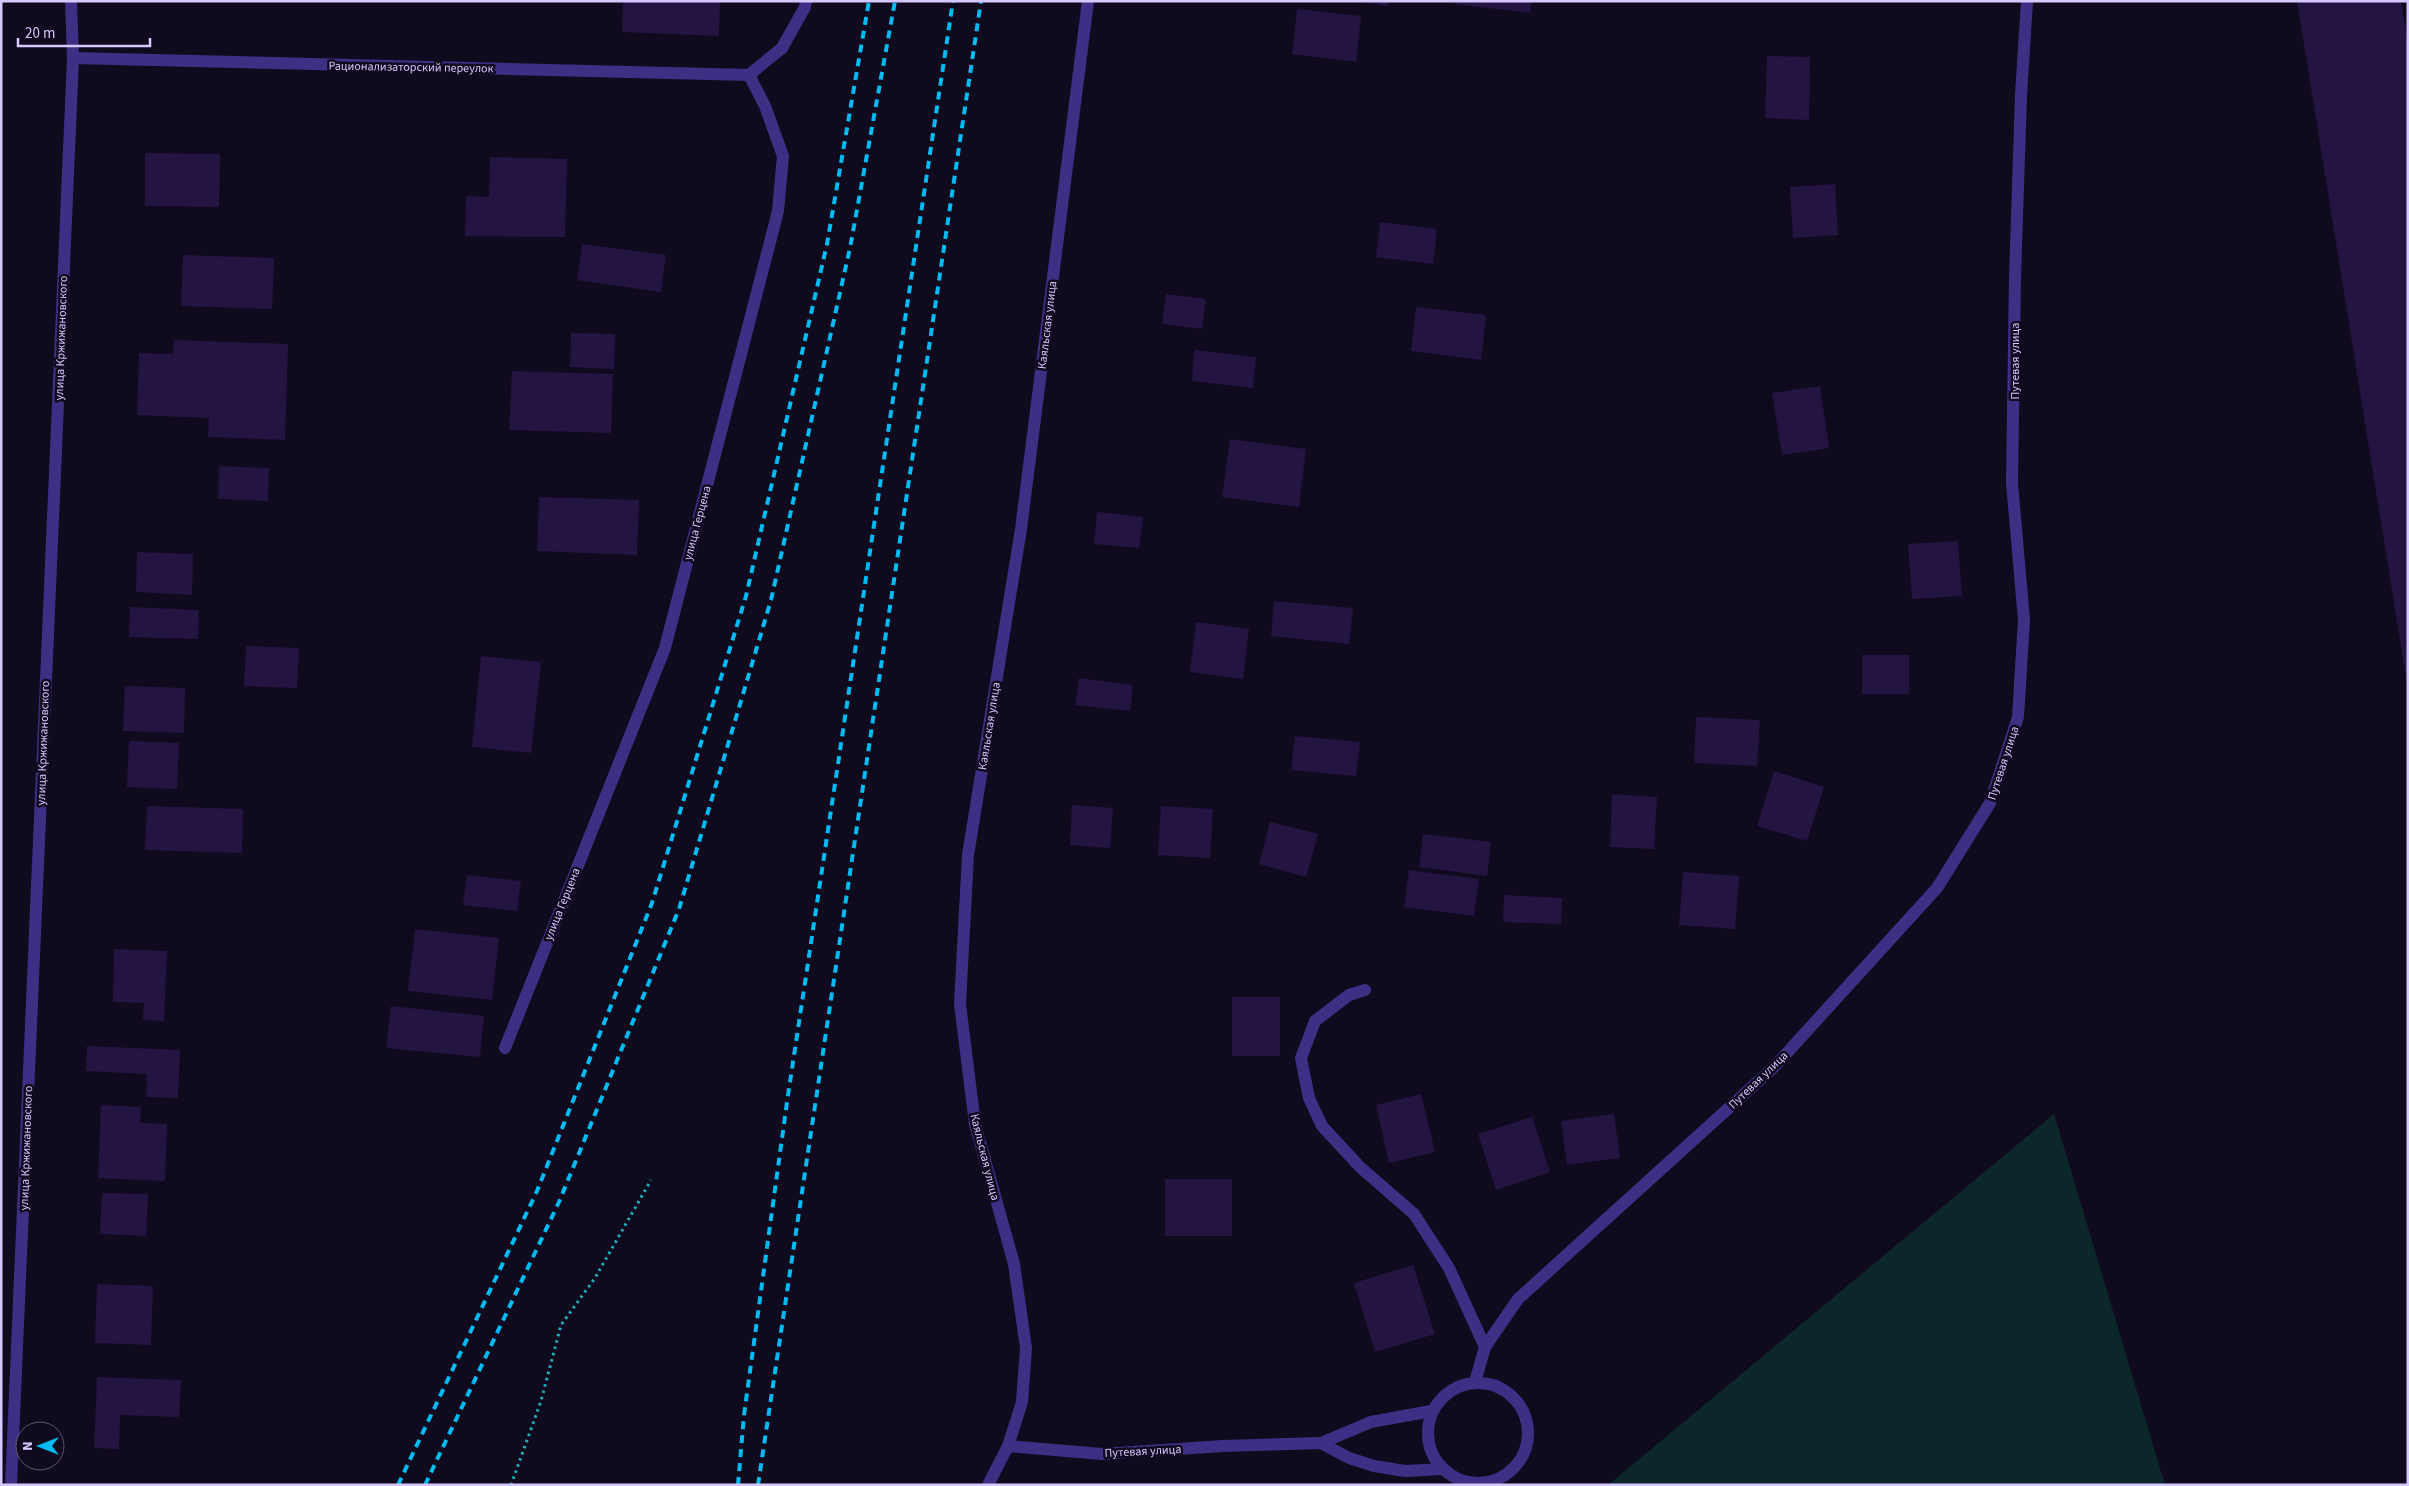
<svg xmlns="http://www.w3.org/2000/svg" width="2409" height="1486" font-family="'Source Sans 3',sans-serif">
<style>
.green{fill:#0c272a}
.building{fill:#231442}
.lines{fill:none;stroke-linecap:round;stroke-linejoin:round}
.path{stroke:#20b0bb;stroke-width:3;stroke-dasharray:2.5 4;stroke-linecap:butt}
.minor{stroke:#3e2f84;stroke-width:12}
.rail{stroke:#00bbf3;stroke-width:4;stroke-dasharray:8 6;stroke-linecap:butt}
.labels{text-anchor:middle;stroke-width:5;stroke-linejoin:round;paint-order:stroke}
.street-label{font-size:12px;fill:#d6c8ff;stroke:#100a1f}
</style>
<rect width="100%" height="100%" fill="#100a1f"/>
<polygon class="green" points="2054,1114 2165,1485 1608,1485"/>
<g class="building">
<polygon points="623,1 720,1 719,36 622,32"/>
<polygon points="1358,1 1389,1 1388,6"/>
<polygon points="1455,1 1532,1 1530,13 1455,4"/>
<polygon points="2297,1 2401,1 2408,42 2408,690"/>
<polygon points="1297,9 1361,16 1356,62 1292,54"/>
<polygon points="1767,56 1810,57 1809,120 1765,118"/>
<polygon points="145,153 220,154 219,207 145,206"/>
<polygon points="490,157 567,159 565,237 465,236 466,196 489,197"/>
<polygon points="1835,184 1838,235 1793,238 1790,187"/>
<polygon points="1380,222 1437,229 1433,264 1376,257"/>
<polygon points="582,244 666,255 661,292 577,280"/>
<polygon points="183,255 274,258 272,309 181,306"/>
<polygon points="1166,294 1206,299 1202,329 1162,324"/>
<polygon points="1416,307 1486,315 1481,360 1411,351"/>
<polygon points="571,333 615,334 614,369 570,367"/>
<polygon points="174,340 288,344 285,440 208,437 209,418 137,415 139,353 173,354"/>
<polygon points="1194,350 1256,357 1253,388 1192,381"/>
<polygon points="512,371 613,374 611,433 509,430"/>
<polygon points="1820,386 1829,448 1782,455 1772,393"/>
<polygon points="1230,439 1306,449 1299,507 1222,497"/>
<polygon points="219,466 269,468 268,501 218,499"/>
<polygon points="539,497 639,500 637,555 537,551"/>
<polygon points="1097,512 1143,517 1139,548 1094,544"/>
<polygon points="1958,541 1962,596 1912,599 1908,544"/>
<polygon points="137,552 193,554 192,595 136,592"/>
<polygon points="1274,601 1353,608 1349,644 1271,636"/>
<polygon points="130,607 199,610 198,639 129,637"/>
<polygon points="1196,622 1249,629 1243,679 1190,672"/>
<polygon points="246,646 299,648 297,688 244,686"/>
<rect x="1862" y="655" width="47" height="39"/>
<polygon points="481,656 541,662 531,753 472,747"/>
<polygon points="1079,678 1133,685 1130,711 1075,705"/>
<polygon points="125,686 185,688 184,733 123,731"/>
<polygon points="1696,717 1760,720 1757,766 1694,763"/>
<polygon points="1295,736 1360,742 1356,776 1291,770"/>
<polygon points="129,741 179,743 177,789 127,787"/>
<polygon points="1774,771 1824,787 1807,841 1757,826"/>
<polygon points="1612,794 1657,797 1654,849 1610,847"/>
<polygon points="1072,805 1113,808 1110,848 1070,845"/>
<polygon points="147,806 243,809 242,853 145,850"/>
<polygon points="1161,806 1213,809 1210,858 1158,855"/>
<polygon points="1270,822 1318,834 1306,877 1259,864"/>
<polygon points="1423,834 1491,842 1487,876 1419,867"/>
<polygon points="1409,870 1479,879 1474,916 1404,907"/>
<polygon points="1683,872 1739,876 1735,929 1679,925"/>
<polygon points="467,875 521,881 517,911 463,905"/>
<polygon points="1504,895 1562,898 1561,924 1503,922"/>
<polygon points="415,929 499,938 492,1000 408,991"/>
<polygon points="114,949 167,951 164,1021 143,1020 144,1003 113,1002"/>
<rect x="1232" y="997" width="48" height="59"/>
<polygon points="391,1006 484,1016 480,1057 386,1048"/>
<polygon points="87,1046 180,1050 178,1098 146,1097 147,1074 86,1071"/>
<polygon points="1421,1094 1435,1152 1389,1163 1376,1105"/>
<polygon points="101,1105 141,1107 140,1123 167,1124 165,1181 98,1178"/>
<polygon points="1614,1114 1620,1158 1567,1165 1561,1121"/>
<polygon points="1532,1117 1550,1172 1496,1190 1478,1134"/>
<rect x="1165" y="1179" width="67" height="57"/>
<polygon points="102,1193 148,1194 146,1236 100,1234"/>
<polygon points="1413,1265 1435,1334 1375,1352 1354,1283"/>
<polygon points="97,1284 153,1286 151,1345 95,1343"/>
<polygon points="97,1377 181,1380 179,1417 120,1415 119,1449 94,1448"/>
</g>
<g class="lines">
<polyline class="path" points="511,1485 541,1401 561,1325 595,1278 651,1180"/>
<g class="minor">
<polyline points="73,58 749,75"/>
<polyline points="1365,990 1349,995 1315,1021 1301,1058 1309,1098 1322,1126 1360,1167 1414,1214 1449,1268 1485,1347"/>
<polyline points="505,1048 665,648 778,211 783,156 765,106 749,75 782,48 805,7 806,1"/>
<polyline points="1475,1382 1485,1347 1518,1299 1774,1067 1937,888 1990,803 2018,717 2024,620 2012,483 2015,277 2021,95 2027,1"/>
<circle cx="1478" cy="1433" r="50"/>
<polyline points="1321,1443 1371,1422 1431,1411"/>
<polyline points="1008,1446 1022,1402 1026,1348 1014,1264 975,1124 960,1004 968,855 1021,529 1088,1"/>
<polyline points="11,1485 73,58 71,1"/>
<polyline points="988,1485 1008,1446 1102,1454 1223,1446 1321,1443 1349,1458 1374,1466 1405,1471 1443,1469"/>
</g>
<g class="rail">
<polyline points="398,1485 537,1191 652,903 746,596 827,244 869,1"/>
<polyline points="425,1485 559,1202 679,909 771,600 850,248 895,1"/>
<polyline points="738,1485 744,1415 787,1102 953,1"/>
<polyline points="758,1485 981,1"/>
</g>
</g>
<g class="labels">
<g class="street-label">
<text transform="translate(411 67) rotate(1)" y="4">Рационализаторский переулок</text>
<text transform="translate(1047 325) rotate(-83)" y="4">Каяльская улица</text>
<text transform="translate(61 338) rotate(-88)" y="4">улица Кржижановского</text>
<text transform="translate(2015 361) rotate(-90)" y="4">Путевая улица</text>
<text transform="translate(697 523) rotate(-75)" y="4">улица Герцена</text>
<text transform="translate(989 726) rotate(-81)" y="4">Каяльская улица</text>
<text transform="translate(43 743) rotate(-88)" y="4">улица Кржижановского</text>
<text transform="translate(2003 763) rotate(-72)" y="4">Путевая улица</text>
<text transform="translate(562 904) rotate(-68)" y="4">улица Герцена</text>
<text transform="translate(1758 1080) rotate(-44)" y="4">Путевая улица</text>
<text transform="translate(26 1148) rotate(-88)" y="4">улица Кржижановского</text>
<text transform="translate(985 1157) rotate(76)" y="4">Каяльская улица</text>
<text transform="translate(1143 1451) rotate(-3)" y="4">Путевая улица</text>
</g>
</g>
<rect width="2409" height="1486" fill="none" stroke="#d6c8ff" stroke-width="5"/>
<g transform="translate(40 1446) rotate(270)"><circle r="24" fill="#100a1f" stroke="#5f5679"/>
<path d="M0-4L9 19L0 12L-9 19Z" fill="#00bbf3"/>
<text y="-8" font-size="14" font-weight="bold" text-anchor="middle" fill="#d6c8ff">N</text>
</g>
<path d="M18 38v8h132v-8" fill="none" stroke="#d6c8ff" stroke-width="2.5"/>
<text x="25" y="38" font-size="15" fill="#d6c8ff" stroke="#100a1f" stroke-width="4" paint-order="stroke">20 m</text>
</svg>
